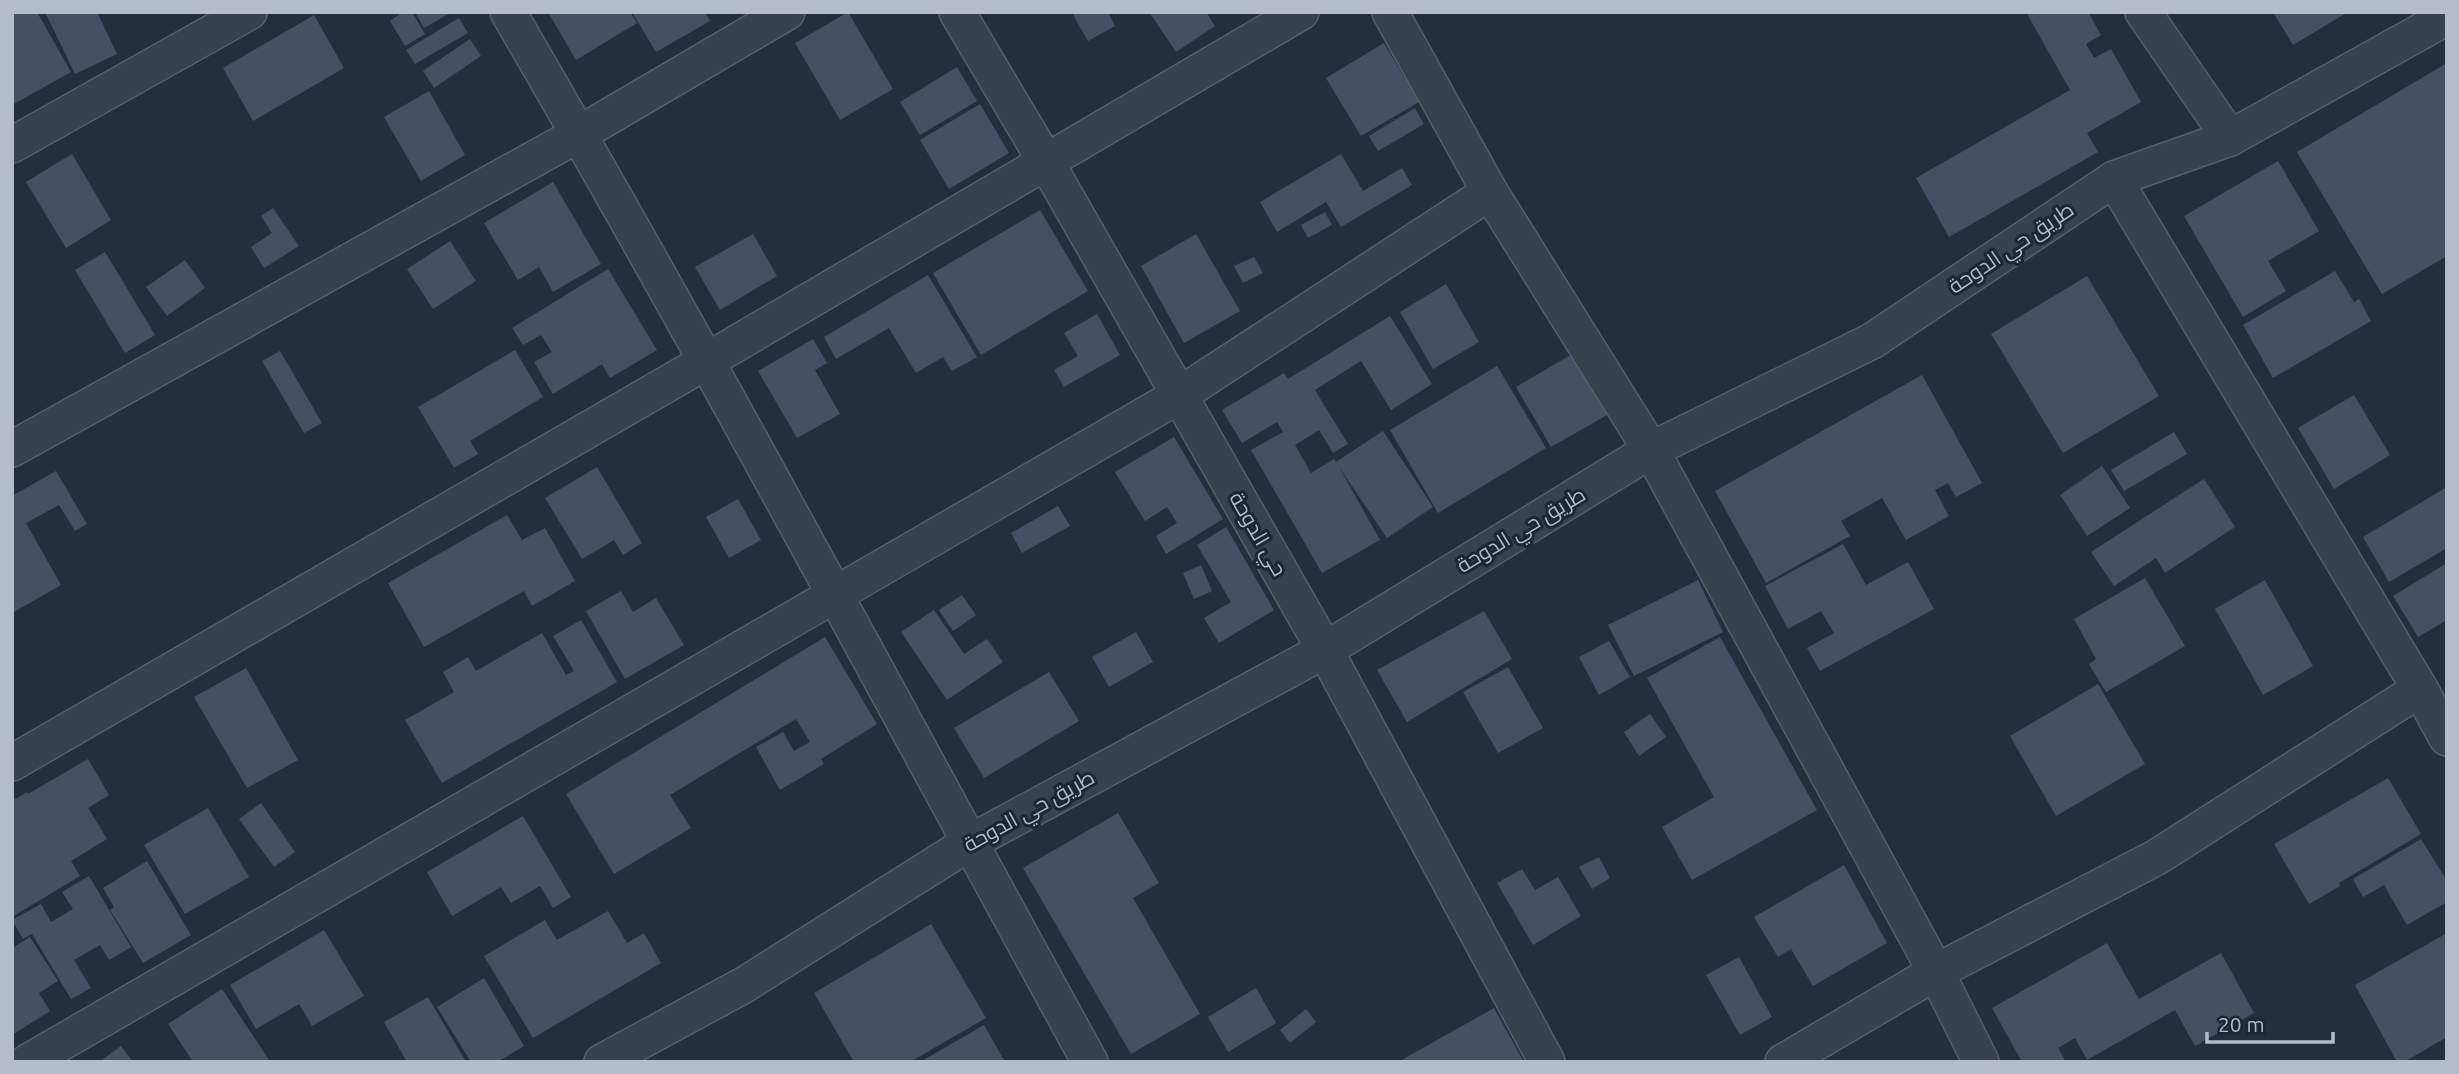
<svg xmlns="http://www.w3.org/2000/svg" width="2459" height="1074" font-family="Ubuntu,Cairo,sans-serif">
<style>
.building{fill:#455162}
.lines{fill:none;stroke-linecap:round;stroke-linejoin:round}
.street-casing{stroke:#565f6c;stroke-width:38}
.street{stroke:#38414e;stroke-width:35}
.labels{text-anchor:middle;stroke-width:6;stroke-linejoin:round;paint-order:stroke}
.street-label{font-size:21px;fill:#b4bcc9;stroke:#1d2633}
</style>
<rect width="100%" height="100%" fill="#242f3e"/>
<g class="building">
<polygon points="12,12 37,12 71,72 12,105"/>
<polygon points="45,12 97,12 117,54 75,74"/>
<polygon points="403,12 412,12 425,34 405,46 390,21"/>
<polygon points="415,12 452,12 424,28"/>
<polygon points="548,12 630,12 637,23 576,60"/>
<polygon points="632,12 705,12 710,21 656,52"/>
<polygon points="848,12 893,89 840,120 795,43"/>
<polygon points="1077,12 1108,12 1115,26 1088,41 1073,15"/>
<polygon points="1149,12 1206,12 1215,26 1176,52"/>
<polygon points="2026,12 2088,12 2101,35 2086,44 2094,58 2111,49 2141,102 2087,133 2098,152 1949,237 1916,178 2070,90"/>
<polygon points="2273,12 2348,12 2293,45"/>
<polygon points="314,15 344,68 253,121 223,68"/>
<polygon points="459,18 468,33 415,64 406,50"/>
<polygon points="470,39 481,56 434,88 423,71"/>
<polygon points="1384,43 1419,102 1361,136 1326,78"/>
<polygon points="2447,63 2447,256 2382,294 2297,152"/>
<polygon points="957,67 977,101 920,135 900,102"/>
<polygon points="429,91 465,155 421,181 384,117"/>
<polygon points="980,104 1009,153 949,189 920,140"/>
<polygon points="1415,108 1424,124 1378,151 1369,136"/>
<polygon points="72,154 111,220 66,248 26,182"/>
<polygon points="1341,154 1363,191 1402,168 1412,185 1341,227 1326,202 1277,232 1260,202"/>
<polygon points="2278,161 2319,231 2268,261 2286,291 2243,317 2184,216"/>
<polygon points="553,182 601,264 553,292 539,267 518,280 484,223"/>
<polygon points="273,208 299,246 264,268 251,247 272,233 261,216"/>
<polygon points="1040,210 1088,291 981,355 933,273"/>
<polygon points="1325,212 1332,225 1308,238 1301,225"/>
<polygon points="753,234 777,276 720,310 695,267"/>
<polygon points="1196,234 1240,311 1184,343 1141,266"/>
<polygon points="450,241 476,281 433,309 407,269"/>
<polygon points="105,252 155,335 125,353 75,270"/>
<polygon points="1254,257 1263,273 1243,283 1234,266"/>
<polygon points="185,260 205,288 167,316 146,287"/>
<polygon points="608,269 657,350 610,378 602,364 553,394 534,362 552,352 541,335 523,345 512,328"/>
<polygon points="2335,271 2354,302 2359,299 2371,321 2273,378 2243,325"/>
<polygon points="928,275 977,357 952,371 943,357 916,373 889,328 836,359 824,337"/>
<polygon points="2087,276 2159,396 2063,453 1991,334"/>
<polygon points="1446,284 1479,342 1433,369 1400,312"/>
<polygon points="1097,314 1120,355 1064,387 1054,370 1078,356 1064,333"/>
<polygon points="1390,316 1432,384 1391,410 1361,361 1315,390 1348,444 1333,453 1319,430 1295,445 1311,473 1334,459 1336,462 1383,431 1433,507 1387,538 1339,467 1380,540 1322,573 1251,450 1283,432 1277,422 1242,443 1222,410 1284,373 1288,379"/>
<polygon points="813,339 827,363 815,370 840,414 797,438 758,371"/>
<polygon points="515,350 543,397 470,441 478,454 454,468 418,407"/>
<polygon points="280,351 322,423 304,433 262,361"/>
<polygon points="1574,353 1609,414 1551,447 1516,387"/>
<polygon points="1497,366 1546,448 1438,513 1390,430"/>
<polygon points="1922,375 1982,483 1956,497 1948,483 1935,490 1949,516 1906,540 1882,498 1841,521 1850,536 1766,583 1715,491"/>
<polygon points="2354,395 2390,455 2334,489 2298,428"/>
<polygon points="2174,432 2187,454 2124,491 2111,470"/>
<polygon points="1174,437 1223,519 1166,554 1156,536 1177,523 1167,507 1145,521 1115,472"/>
<polygon points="2102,466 2130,508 2087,536 2060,495"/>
<polygon points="597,467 642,543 623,555 614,540 582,559 545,498"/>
<polygon points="56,471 87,524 75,531 59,505 26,523 61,585 12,613 12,496"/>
<polygon points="2204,479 2235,527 2165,573 2156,558 2114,586 2091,552"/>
<polygon points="2447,487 2447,548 2389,582 2363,537"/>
<polygon points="738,499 761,540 729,558 706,517"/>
<polygon points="1058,506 1070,526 1022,553 1011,533"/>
<polygon points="507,515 522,540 545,528 575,581 532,606 524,591 424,647 388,583"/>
<polygon points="1226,527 1274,610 1219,643 1204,618 1231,602 1197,545"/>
<polygon points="1843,544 1866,585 1908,562 1934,609 1820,671 1807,648 1834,633 1821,611 1788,629 1765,586"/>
<polygon points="2447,563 2447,620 2418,637 2393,596"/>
<polygon points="1201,565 1212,591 1194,599 1183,573"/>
<polygon points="2145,578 2185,646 2106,692 2089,664 2096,659 2074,619"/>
<polygon points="1698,580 1723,632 1634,676 1608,625"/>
<polygon points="2265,580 2313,666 2263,695 2215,609"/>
<polygon points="621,591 633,612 656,598 684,645 625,679 586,611"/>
<polygon points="962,595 976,615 953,631 939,610"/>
<polygon points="934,610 964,654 987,639 1003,662 947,700 901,632"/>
<polygon points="1484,611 1512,659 1407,722 1377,670"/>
<polygon points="581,620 617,682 442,783 405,720 454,692 443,672 468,657 476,671 542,633 566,675 574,671 553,636"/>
<polygon points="1136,632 1153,662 1109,687 1092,657"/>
<polygon points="825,637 877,724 821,759 824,764 780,790 756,747 783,732 794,751 810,742 796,719 670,795 691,828 614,874 566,794"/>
<polygon points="1720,637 1817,810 1692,880 1662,827 1714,797 1647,678"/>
<polygon points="1609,641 1630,677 1599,695 1579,657"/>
<polygon points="1508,667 1543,728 1498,753 1463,692"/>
<polygon points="246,668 298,760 247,788 194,697"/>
<polygon points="1049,672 1079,721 984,778 954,728"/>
<polygon points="2098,684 2145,764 2056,816 2010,736"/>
<polygon points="1650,714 1666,737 1639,756 1624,732"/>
<polygon points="88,759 109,795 88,808 107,839 71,861 80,876 12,917 12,801 27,792 28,794"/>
<polygon points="2388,778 2421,834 2339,883 2340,886 2309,904 2274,844"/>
<polygon points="261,803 295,852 274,867 239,819"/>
<polygon points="208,808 249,877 185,914 144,845"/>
<polygon points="1118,813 1159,883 1133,898 1200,1014 1131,1054 1023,868"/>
<polygon points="523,816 571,897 553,908 540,886 511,903 501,887 452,916 427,872"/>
<polygon points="2421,839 2447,881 2447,902 2407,925 2384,885 2363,897 2353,879"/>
<polygon points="1599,857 1610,878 1592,889 1579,867"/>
<polygon points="147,861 191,935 143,963 110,910 114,907 103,888"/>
<polygon points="1844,865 1887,943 1813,986 1791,949 1778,957 1754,917"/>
<polygon points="1522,869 1535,890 1558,877 1581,916 1533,945 1497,883"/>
<polygon points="89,876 131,947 109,960 100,945 74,960 91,988 71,999 32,934 23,939 12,920 41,904 51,922 73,909 62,892"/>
<polygon points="608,911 627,943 644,933 661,963 533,1038 484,956 545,920 557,940"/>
<polygon points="931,924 986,1018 910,1062 854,1062 814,993"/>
<polygon points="324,930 364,996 312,1026 299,1004 256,1029 230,985"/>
<polygon points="2447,933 2447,1037 2404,1062 2397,1062 2355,985"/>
<polygon points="30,937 58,981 39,993 50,1011 12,1035 12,944 14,947"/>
<polygon points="2107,943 2139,999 2221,953 2254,1013 2195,1046 2175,1010 2087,1060 2075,1038 2058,1048 2066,1062 2022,1062 1992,1008"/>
<polygon points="1739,957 1772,1017 1740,1035 1706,975"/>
<polygon points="484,978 524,1046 498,1062 471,1062 437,1007"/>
<polygon points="1256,988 1276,1023 1228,1052 1208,1017"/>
<polygon points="222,989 269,1060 267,1062 193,1062 168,1024"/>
<polygon points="428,997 466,1062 407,1062 384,1022"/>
<polygon points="1494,1008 1524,1062 1398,1062"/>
<polygon points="1306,1009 1316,1022 1290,1043 1280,1030"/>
<polygon points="984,1025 1005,1062 920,1062"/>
<polygon points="121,1046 133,1062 99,1062"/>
</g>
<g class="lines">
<defs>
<g id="street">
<path d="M508,12c202,346 389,699 582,1050"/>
<polyline points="957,12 1046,162 1325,650 1547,1062"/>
<polyline points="1390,12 1490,192 1651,450 1936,972 1981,1062"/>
<polyline points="2143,12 2230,138"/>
<polyline points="12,145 249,12"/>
<polyline points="2114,179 2420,689 2447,738"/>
<polyline points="12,449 579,134 787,12"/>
<polyline points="12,763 705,362 1301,12"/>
<polyline points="28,1062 1178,396 1490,192"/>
<polyline points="602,1062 744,985 969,843 1325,650 1651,450 1872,341 2114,179 2230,138 2447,17"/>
<polyline points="1783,1062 1936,972 2157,857 2420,689"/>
</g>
</defs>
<use href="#street" class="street-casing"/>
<use href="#street" class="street"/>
</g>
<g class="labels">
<g class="street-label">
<text transform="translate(2011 248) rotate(-34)" y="7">طريق حي الدوحة</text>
<text transform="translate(1521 530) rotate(-31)" y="7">طريق حي الدوحة</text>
<text transform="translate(1258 534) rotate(60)" y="7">حي الدوحة</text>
<text transform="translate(1029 811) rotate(-29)" y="7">طريق حي الدوحة</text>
</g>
</g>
<rect width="2459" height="1074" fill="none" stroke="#b4bcc9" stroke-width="28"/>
<path d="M2207 1032v10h126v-10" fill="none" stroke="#b4bcc9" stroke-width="3.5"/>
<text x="2218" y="1032" font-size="21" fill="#b4bcc9" stroke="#1d2633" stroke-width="5" paint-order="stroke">20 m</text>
</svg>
